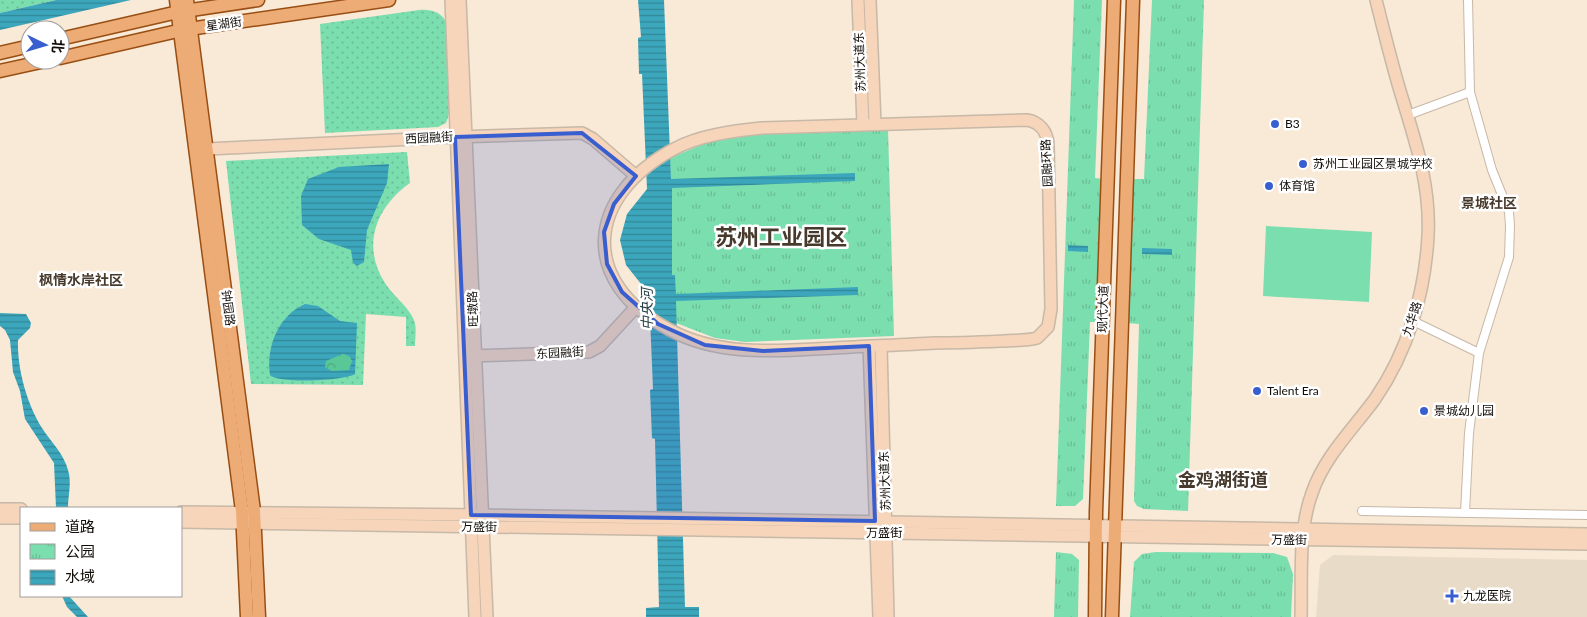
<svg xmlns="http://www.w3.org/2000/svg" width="1587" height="617" font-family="Lato,'Noto Sans SC',sans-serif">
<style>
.medical{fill:#e8dcc8}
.grass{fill:url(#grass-dots)}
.forest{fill:url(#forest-crowns)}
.park{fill:url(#park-tufts)}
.garden{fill:#7bdeaf}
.water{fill:url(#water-rules);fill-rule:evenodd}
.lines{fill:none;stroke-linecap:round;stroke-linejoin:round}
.street-casing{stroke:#c7b8a7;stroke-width:10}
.secondary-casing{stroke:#c7b8a7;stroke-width:14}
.primary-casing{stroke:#994f13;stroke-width:15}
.street{stroke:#fff;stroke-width:8}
.secondary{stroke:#f6d5ba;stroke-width:11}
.primary{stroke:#edab76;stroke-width:12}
.marked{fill:#395ecf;fill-opacity:0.2;stroke:#395ecf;stroke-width:4;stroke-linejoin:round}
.poi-dot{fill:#395ecf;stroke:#fff;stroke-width:2}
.labels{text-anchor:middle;stroke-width:5;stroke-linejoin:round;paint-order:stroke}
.street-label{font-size:12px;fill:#120d07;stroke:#fff}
.poi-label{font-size:12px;fill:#120d07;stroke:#fff;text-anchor:start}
.neighbourhood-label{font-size:14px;font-weight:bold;fill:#473a2c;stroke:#fff}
.water-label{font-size:14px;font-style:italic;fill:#253d42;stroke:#fff}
.district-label{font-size:18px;font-weight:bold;fill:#473a2c;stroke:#fff}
.town-label{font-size:22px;font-weight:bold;fill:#473a2c;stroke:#fff}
</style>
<defs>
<pattern id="grass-dots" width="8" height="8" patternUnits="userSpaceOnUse" patternTransform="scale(1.25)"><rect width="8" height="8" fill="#7bdeaf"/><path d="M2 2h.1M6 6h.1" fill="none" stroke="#69bd95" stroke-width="1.8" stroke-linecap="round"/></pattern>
<pattern id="forest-crowns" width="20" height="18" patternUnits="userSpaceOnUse" patternTransform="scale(1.25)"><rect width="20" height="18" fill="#59c796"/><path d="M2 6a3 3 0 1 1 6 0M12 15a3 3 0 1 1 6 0" fill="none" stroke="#4caa80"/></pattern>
<pattern id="park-tufts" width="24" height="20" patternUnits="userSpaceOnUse" patternTransform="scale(1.25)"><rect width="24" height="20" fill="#7bdeaf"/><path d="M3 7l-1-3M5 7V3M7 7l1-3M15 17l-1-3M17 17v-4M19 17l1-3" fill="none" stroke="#69bd95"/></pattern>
<pattern id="water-rules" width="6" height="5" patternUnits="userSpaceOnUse" patternTransform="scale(1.25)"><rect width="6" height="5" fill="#3ca7bc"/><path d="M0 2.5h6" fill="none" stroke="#318697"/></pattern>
</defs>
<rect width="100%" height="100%" fill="#f9e9d7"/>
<polygon class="medical" points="1333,555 1587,560 1587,617 1316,617 1320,565"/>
<g class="grass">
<polygon points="0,0 56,0 0,13"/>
<path d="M419,10c12,-1 23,2 28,14l2,90 -3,9 -8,4 -113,6 -5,-109z"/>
<path d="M407,152l3,31c-34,24 -49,63 -25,100 8,13 23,23 29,37 3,7 1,18 1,26h-9v-29l-40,-3 -3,71 -112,-1 -25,-223z"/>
</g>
<polygon class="forest" points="343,354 349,356 352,361 351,368 346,372 332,371 325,367 325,361"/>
<g class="park">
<polygon points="1074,0 1102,0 1095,178 1103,179 1098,322 1090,322 1083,499 1075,506 1056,506"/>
<polygon points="1152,0 1204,0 1188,511 1144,509 1137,506 1134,501 1139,324 1127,323 1133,179 1144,179"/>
<polygon points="888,129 894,336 745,342 715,338 676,323 675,276 672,275 670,158 706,143 746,135"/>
<polygon points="1056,552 1072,554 1079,560 1078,617 1054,617"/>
<polygon points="1156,552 1273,553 1287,557 1293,574 1291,617 1130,617 1134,562 1142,554"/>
</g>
<polygon class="garden" points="1266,226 1372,232 1369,302 1263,296"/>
<g class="water">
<polygon points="56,0 131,0 0,30 0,13"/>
<polygon points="638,0 664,0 671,179 855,173 855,181 672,188 672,275 675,275 676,294 858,287 858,295 676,301 685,607 699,607 699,617 646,617 646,608 659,607 655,439 652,438 650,390 653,389 649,294 626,265 620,240 627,214 647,189 642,74 639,74 638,38 641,37"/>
<polygon points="389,164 387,183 367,230 364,262 357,266 353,263 351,250 319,239 302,225 301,196 308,179 339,167"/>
<polygon points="1068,245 1088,246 1088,252 1068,251"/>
<polygon points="1142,248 1172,249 1172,255 1142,254"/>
<path d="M305,304l13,2 22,15 17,2 -2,51c-12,7 -76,10 -85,1 -4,-28 8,-59 35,-71zM343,354l6,2 3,5 -3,9 -17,1 -7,-4 1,-6z"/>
<path d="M0,313l26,1 5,9 -1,5 -12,12c-1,29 9,64 24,88 9,14 22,26 26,42 4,13 0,25 0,38h-12l-2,-45 -29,-44 -5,-28 -7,-19 -3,-32 -5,-10 -5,-4z"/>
<polygon points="62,596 69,596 88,617 77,617 67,607"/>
</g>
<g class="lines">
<defs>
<g id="street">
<polyline points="1408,115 1470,92"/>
<polyline points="1413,321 1479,353"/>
<polyline points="1362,511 1587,515"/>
<polyline points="1465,513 1469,433 1479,353 1509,257 1510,226 1509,212 1492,170 1470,92 1468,0"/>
</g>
<g id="secondary">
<polyline points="451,0 475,617"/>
<polyline points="460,0 487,617"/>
<polyline points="858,0 863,124"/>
<polyline points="870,0 875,124"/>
<path d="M1027,120c12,2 20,11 21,24l3,165 -3,18 -11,11c-11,3 -23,2 -34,3 -23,1 -45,2 -68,2 -34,2 -68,3 -102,5 -55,3 -113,9 -163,-18 -92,-48 -84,-134 4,-181 26,-14 59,-18 88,-21z"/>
<polyline points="207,149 455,137 582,133 593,139 636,176"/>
<polyline points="869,346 879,617"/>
<polyline points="881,346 888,617"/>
<polyline points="469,356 589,352 600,346 636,307"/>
<polyline points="0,509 21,509"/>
<polyline points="181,512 482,515 1587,534"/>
<polyline points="0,518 21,518"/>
<polyline points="181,522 1587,544"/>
<path d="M1301,617c1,-40 -3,-86 11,-124 12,-36 41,-64 63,-94 33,-48 50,-106 53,-163 3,-54 -15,-101 -30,-152 -8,-28 -15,-56 -22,-84"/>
</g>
<g id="primary">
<polyline points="176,0 242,511 247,617"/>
<polyline points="187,0 254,511 259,617"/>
<polyline points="60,39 178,12 258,0"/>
<polyline points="0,53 30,46"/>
<polyline points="60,58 182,30 389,0"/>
<polyline points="0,71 50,60"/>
<polyline points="1095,617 1096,512 1114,0"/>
<polyline points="1112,617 1133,0"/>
</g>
</defs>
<use href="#street" class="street-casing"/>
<use href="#secondary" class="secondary-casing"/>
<use href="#primary" class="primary-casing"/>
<use href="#street" class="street"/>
<use href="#secondary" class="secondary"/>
<use href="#primary" class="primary"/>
</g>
<path class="marked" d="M582,133l54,43 -22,28 -10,28 3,32 15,28 36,32 47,21 58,6 106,-5 6,175 -404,-6 -16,-378z"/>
<g class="poi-dot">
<circle cx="1275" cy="124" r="5"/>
<circle cx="1303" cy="164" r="5"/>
<circle cx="1269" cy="186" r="5"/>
<circle cx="1257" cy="391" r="5"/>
<circle cx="1424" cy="411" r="5"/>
<path d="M1449.5 588.5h5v5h5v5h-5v5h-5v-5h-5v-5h5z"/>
</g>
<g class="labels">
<g class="street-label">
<text transform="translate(224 24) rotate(-8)" y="4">星湖街</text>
<text transform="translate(860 62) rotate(-92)" y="4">苏州大道东</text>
<text transform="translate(429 138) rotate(-3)" y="4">西园融街</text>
<text transform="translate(1047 163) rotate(-93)" y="4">园融环路</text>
<text transform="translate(228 308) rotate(83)" y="4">钟园路</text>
<text transform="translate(473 309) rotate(-92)" y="4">旺墩路</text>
<text transform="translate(1103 309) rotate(-88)" y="4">现代大道</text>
<text transform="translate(1412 319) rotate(-72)" y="4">九华路</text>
<text transform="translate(560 353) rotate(-3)" y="4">东园融街</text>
<text transform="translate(885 481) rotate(-92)" y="4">苏州大道东</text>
<text transform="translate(479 527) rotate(1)" y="4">万盛街</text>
<text x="884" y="537">万盛街</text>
<text transform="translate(1289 540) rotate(1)" y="4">万盛街</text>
</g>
<g class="poi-label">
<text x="1285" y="128">B3</text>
<text x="1313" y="168">苏州工业园区景城学校</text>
<text x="1279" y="190">体育馆</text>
<text x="1267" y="395">Talent Era</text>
<text x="1434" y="415">景城幼儿园</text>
<text x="1463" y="600">九龙医院</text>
</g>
<g class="neighbourhood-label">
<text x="1489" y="208">景城社区</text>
<text x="81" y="285">枫情水岸社区</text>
</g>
<g class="water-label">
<text transform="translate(647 309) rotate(-91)" y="5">中央河</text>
</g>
<g class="district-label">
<text x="1223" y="486">金鸡湖街道</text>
</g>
<g class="town-label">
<text x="781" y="245">苏州工业园区</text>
</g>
</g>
<rect x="20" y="507" width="162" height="90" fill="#ffffff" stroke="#a09e9c"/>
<rect x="30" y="523" width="25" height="8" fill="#edab76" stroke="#a09e9c"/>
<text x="65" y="532" font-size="15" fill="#120d07">道路</text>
<rect x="30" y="544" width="25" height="15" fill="url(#park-tufts)" stroke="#a09e9c"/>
<text x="65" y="557" font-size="15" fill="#120d07">公园</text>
<rect x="30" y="570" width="25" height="15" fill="url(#water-rules)" stroke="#a09e9c"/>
<text x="65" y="582" font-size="15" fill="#120d07">水域</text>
<g transform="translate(45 45) rotate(95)"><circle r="24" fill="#ffffff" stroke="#a09e9c"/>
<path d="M0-4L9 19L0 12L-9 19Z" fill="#395ecf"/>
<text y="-8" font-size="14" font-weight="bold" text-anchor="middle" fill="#120d07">北</text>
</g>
</svg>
